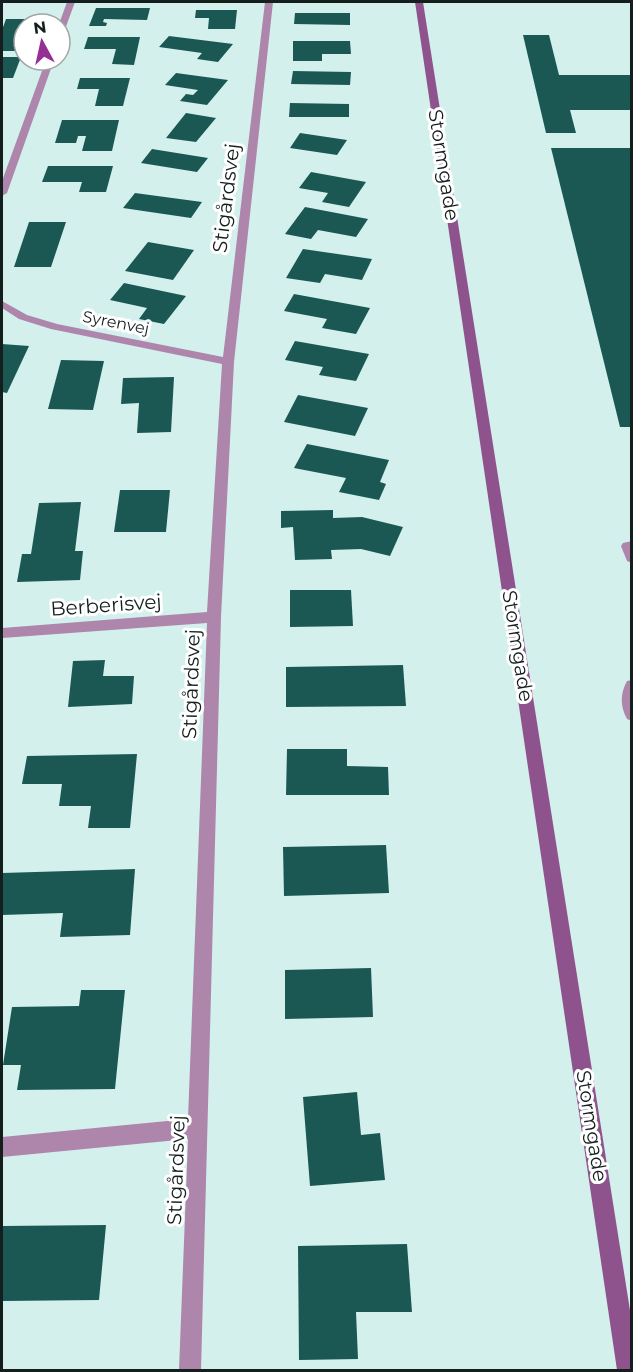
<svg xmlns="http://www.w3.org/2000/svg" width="633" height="1372" font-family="Montserrat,sans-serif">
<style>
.building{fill:#1b5854}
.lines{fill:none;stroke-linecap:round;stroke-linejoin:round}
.lane{fill:#ae85ab;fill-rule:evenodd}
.street{fill:#ae85ab;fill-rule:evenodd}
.secondary{fill:#8e538c;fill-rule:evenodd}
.labels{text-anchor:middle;stroke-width:6;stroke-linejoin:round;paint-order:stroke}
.far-street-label{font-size:16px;fill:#141e1d;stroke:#fff}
.street-label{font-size:20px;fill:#141e1d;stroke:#fff}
</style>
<rect width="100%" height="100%" fill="#d3f0ed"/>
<g class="building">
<polygon points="96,8 150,8 147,20 104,19 103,22 107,23 106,26 89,26"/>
<polygon points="196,10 237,10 235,29 208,29 209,18 195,18"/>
<polygon points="295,13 350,13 350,25 294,24"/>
<polygon points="6,19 36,19 34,24 24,24 24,51 2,51 2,30"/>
<polygon points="523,35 549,35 559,75 632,75 632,110 570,110 576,133 546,133"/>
<polygon points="169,36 233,44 218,62 197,59 202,53 159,47"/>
<polygon points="88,37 140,37 134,65 112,64 116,49 84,49"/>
<polygon points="293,41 350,41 351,54 322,54 322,61 293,61"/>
<polygon points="2,57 21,57 13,78 2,78"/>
<polygon points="293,71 351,72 350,85 291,84"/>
<polygon points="176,73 228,80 207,105 180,101 186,94 193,95 198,90 165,85"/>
<polygon points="80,78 130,78 123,106 95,106 99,89 77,89"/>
<polygon points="290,103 349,104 349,117 289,117"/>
<polygon points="186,113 216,118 196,142 166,138"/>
<polygon points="62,120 119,120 112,151 82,151 86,136 78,136 76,143 55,143"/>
<polygon points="300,133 347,140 337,155 290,148"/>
<polygon points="551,148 632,148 632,427 620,427"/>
<polygon points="152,149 208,158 197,172 141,163"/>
<polygon points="48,166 113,166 106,192 79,192 82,182 42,182"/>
<polygon points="311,172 366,182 349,207 322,202 328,193 299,188"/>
<polygon points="135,193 202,202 191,218 123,208"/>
<polygon points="305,207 368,219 356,237 318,230 311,239 285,234"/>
<polygon points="29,222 66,222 51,267 14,267"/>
<polygon points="148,242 194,250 173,280 125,271"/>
<polygon points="303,249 372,259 362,280 325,274 320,283 286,278"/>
<polygon points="124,283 186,296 164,324 139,319 147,308 110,300"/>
<polygon points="294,294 370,308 356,334 322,328 327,319 284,311"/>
<polygon points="295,341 369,354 356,381 319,375 323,367 285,360"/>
<polygon points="2,344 29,346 7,393 2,392"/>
<polygon points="61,360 104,361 93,410 48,409"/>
<polygon points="174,377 171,432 137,433 139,403 121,404 123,378"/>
<polygon points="298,395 368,408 355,436 284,422"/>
<polygon points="307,444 389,460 380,482 386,484 379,500 339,492 346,478 294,468"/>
<polygon points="120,490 170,490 166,532 114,532"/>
<polygon points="81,502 75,551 83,551 80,580 17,582 22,554 31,554 39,503"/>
<polygon points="333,510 333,518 362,517 403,527 390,556 361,549 331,550 332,559 295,560 293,527 281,528 281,511"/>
<polygon points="290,590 351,590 353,626 290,627"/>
<polygon points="105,660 103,676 134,676 132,704 68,707 73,661"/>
<polygon points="403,665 406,706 286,707 286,667"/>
<polygon points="287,749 347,749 347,766 388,767 389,795 286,795"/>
<polygon points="137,754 130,828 88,828 91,806 59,806 62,784 22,784 27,756"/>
<polygon points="386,845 389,893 284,896 283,847"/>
<polygon points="135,869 130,935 60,937 63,913 2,915 2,873"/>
<polygon points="371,968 373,1017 285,1019 285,970"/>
<polygon points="81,990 125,990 115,1089 17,1090 21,1065 3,1065 12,1007 79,1006"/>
<polygon points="357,1092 361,1135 380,1133 385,1180 310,1186 303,1097"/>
<polygon points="106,1225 99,1300 2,1301 2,1226"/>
<polygon points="407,1244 412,1312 356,1312 358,1359 299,1360 298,1246"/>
</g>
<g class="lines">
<g class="lane">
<polygon points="632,541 632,563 627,561 621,546 623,543"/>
<path d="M632,680v41l-5,-2c-7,-13 -7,-25 0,-38z"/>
</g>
<g class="street">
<polygon points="67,2 75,2 64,32 60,35 59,24"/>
<polygon points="265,2 273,2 234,362 221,617 201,1370 179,1370 188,1139 2,1157 2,1137 188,1119 207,623 2,638 2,628 207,612 222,364 51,329 19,319 2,308 2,301 27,315 57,324 223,357"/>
<polygon points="46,60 54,60 7,193 2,196 2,181"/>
</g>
<polygon class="secondary" points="415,2 423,2 632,1323 632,1370 617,1370"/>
</g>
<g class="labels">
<g class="far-street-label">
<text transform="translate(116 322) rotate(11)" y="6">Syrenvej</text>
</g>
<g class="street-label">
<text transform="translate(444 165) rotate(81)" y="7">Stormgade</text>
<text transform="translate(226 198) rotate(-83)" y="7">Stigårdsvej</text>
<text transform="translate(106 605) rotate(-4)" y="7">Berberisvej</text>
<text transform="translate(518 646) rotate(81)" y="7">Stormgade</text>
<text transform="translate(191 684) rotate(-88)" y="7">Stigårdsvej</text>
<text transform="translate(592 1126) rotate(81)" y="7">Stormgade</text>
<text transform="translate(176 1170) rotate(-88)" y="7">Stigårdsvej</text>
</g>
</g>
<rect width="633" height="1372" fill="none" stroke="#141e1d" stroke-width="6"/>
<g transform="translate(42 42) rotate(352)"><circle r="28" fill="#ffffff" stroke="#a1a5a5" stroke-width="1.5"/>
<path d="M0-4.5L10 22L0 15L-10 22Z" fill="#962f94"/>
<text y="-9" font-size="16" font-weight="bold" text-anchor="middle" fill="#141e1d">N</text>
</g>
</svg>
